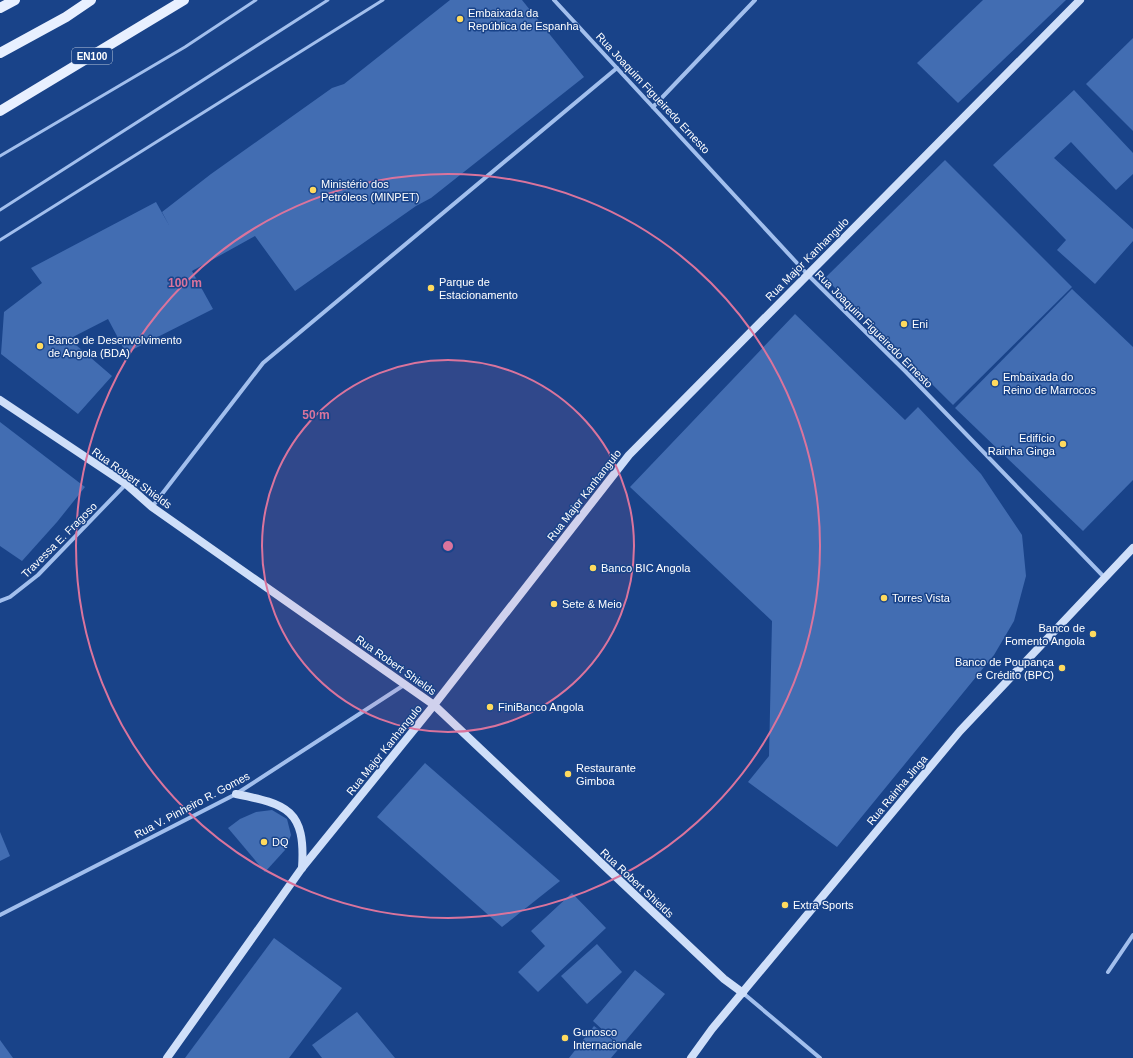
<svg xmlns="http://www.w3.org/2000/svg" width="1133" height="1058" font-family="Arial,sans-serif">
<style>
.building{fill:#426db2}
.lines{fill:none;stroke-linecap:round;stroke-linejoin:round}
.lane{stroke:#a2bfed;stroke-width:3}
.street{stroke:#a2bfed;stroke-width:4}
.secondary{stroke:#cfdff9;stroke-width:8}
.primary{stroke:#e8f0ff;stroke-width:10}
.ring{fill:none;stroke:#da749d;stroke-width:2}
.poi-dot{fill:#ffda5e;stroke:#194389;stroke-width:1.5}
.labels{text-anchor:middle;stroke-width:3;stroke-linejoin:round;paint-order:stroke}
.shield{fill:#194389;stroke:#bac7dc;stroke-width:1}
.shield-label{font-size:10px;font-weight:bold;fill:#fff}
.poi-label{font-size:11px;fill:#fff;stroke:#194389;text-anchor:start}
.street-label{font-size:11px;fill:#fff;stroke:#194389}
.centre{fill:#da749d;stroke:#194389;stroke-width:2}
.ring-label{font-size:12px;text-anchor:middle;font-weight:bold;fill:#da749d;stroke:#194389;stroke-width:3;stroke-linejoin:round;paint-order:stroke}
</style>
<rect width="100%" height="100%" fill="#194389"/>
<g class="building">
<polygon points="450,0 522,0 584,77 431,198 416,206 295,291 255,236 192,271 213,309 126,353 108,319 69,339 112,376 78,414 1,354 4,312 42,283 31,268 156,202 170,227 162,212 211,174 332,88 344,84"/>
<polygon points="983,0 1066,0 958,103 917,63"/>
<polygon points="1133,38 1133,131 1086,84"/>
<polygon points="1074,90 1133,153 1133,174 1116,190 1071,142 1054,158 1133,229 1133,241 1095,284 1057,250 1066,240 993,165"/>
<polygon points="945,160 1072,287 953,405 825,278"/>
<polygon points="1072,289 1133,347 1133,480 1083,531 955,408"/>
<polygon points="795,314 905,420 918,407 981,474 1022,535 1026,576 1014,621 994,655 837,847 748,782 769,756 772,621 630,487"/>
<polygon points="0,422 85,487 57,522 22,561 0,546"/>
<polygon points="425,763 560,881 502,927 377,817"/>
<polygon points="272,810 287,819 291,835 285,850 265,872 228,828 240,819 256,812"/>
<polygon points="0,832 10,856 0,861"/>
<polygon points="572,893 606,928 538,992 518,972 545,946 531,931"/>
<polygon points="274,938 342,988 289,1058 185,1058"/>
<polygon points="597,944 622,972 587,1004 561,976"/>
<polygon points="635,970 665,994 611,1058 569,1058 594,1026 618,1044 593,1021"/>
<polygon points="357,1012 395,1058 322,1058 312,1045"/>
<polygon points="0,1040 13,1058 0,1058"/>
</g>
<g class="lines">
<g class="lane">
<polyline points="0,156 185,47 256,0"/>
<polyline points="0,210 328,0"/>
<polyline points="0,240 383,0"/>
</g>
<g class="street">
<polyline points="554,0 808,275 906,372 1105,578"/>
<polyline points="653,107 755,0"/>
<polyline points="152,507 263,363 617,68"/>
<polyline points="0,601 10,597 38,575 126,484"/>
<polyline points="0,915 236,794 404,685"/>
<polyline points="1108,972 1133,935"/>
<polyline points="743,993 820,1058"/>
</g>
<g class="secondary">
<polyline points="0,400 126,484 152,507 434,705 724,979 743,993"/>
<path d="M236,794c51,10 70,16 66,74"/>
<polyline points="167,1058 302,868 434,705 629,455 1080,0"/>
<polyline points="691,1058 712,1029 960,731 1133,548"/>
</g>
<g class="primary">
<polyline points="0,8 15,0"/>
<polyline points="0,53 66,17 91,0"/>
<polyline points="0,111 184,0"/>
</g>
</g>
<circle cx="448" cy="546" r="186" fill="#da749d" fill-opacity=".12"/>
<g class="ring">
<circle cx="448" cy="546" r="186"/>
<circle cx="448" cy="546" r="372"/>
</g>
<g class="poi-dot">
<circle cx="460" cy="19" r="4"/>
<circle cx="313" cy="190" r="4"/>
<circle cx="431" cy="288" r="4"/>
<circle cx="904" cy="324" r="4"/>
<circle cx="40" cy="346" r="4"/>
<circle cx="995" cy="383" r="4"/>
<circle cx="1063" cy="444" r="4"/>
<circle cx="593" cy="568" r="4"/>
<circle cx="884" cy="598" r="4"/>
<circle cx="554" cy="604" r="4"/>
<circle cx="1093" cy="634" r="4"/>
<circle cx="1062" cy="668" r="4"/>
<circle cx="490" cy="707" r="4"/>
<circle cx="568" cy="774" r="4"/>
<circle cx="264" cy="842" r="4"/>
<circle cx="785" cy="905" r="4"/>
<circle cx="565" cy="1038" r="4"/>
</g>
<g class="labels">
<rect class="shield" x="72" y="48" width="40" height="16" rx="3"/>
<g class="shield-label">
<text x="92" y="60">EN100</text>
</g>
<g class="poi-label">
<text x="468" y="17">Embaixada da<tspan x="468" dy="13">República de Espanha</tspan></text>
<text x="321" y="188">Ministério dos<tspan x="321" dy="13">Petróleos (MINPET)</tspan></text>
<text x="439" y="286">Parque de<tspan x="439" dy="13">Estacionamento</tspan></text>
<text x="912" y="328">Eni</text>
<text x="48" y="344">Banco de Desenvolvimento<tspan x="48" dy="13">de Angola (BDA)</tspan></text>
<text x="1003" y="381">Embaixada do<tspan x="1003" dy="13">Reino de Marrocos</tspan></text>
<text x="1055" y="442" text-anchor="end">Edifício<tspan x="1055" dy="13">Rainha Ginga</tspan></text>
<text x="601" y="572">Banco BIC Angola</text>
<text x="892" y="602">Torres Vista</text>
<text x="562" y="608">Sete &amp; Meio</text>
<text x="1085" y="632" text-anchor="end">Banco de<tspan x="1085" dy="13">Fomento Angola</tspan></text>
<text x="1054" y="666" text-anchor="end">Banco de Poupança<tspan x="1054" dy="13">e Crédito (BPC)</tspan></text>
<text x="498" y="711">FiniBanco Angola</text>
<text x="576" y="772">Restaurante<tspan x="576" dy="13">Gimboa</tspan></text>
<text x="272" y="846">DQ</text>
<text x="793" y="909">Extra Sports</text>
<text x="573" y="1036">Gunosco<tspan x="573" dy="13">Internacionale</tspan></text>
</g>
<g class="street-label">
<text transform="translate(653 93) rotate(47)" y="4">Rua Joaquim Figueiredo Ernesto</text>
<text transform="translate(807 259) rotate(-45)" y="4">Rua Major Kanhangulo</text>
<text transform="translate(874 329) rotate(45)" y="4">Rua Joaquim Figueiredo Ernesto</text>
<text transform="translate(132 478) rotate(36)" y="4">Rua Robert Shields</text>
<text transform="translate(584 495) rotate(-52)" y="4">Rua Major Kanhangulo</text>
<text transform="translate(59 540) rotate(-45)" y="4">Travessa E. Fragoso</text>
<text transform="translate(396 665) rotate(35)" y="4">Rua Robert Shields</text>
<text transform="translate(384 750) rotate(-51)" y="4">Rua Major Kanhangulo</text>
<text transform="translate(897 790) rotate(-50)" y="4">Rua Rainha Jinga</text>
<text transform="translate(192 805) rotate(-28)" y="4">Rua V. Pinheiro R. Gomes</text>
<text transform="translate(637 883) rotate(43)" y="4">Rua Robert Shields</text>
</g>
</g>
<circle cx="448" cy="546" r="6" class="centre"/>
<g class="ring-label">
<text x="185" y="287">100 m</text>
<text x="316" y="419">50 m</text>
</g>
</svg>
